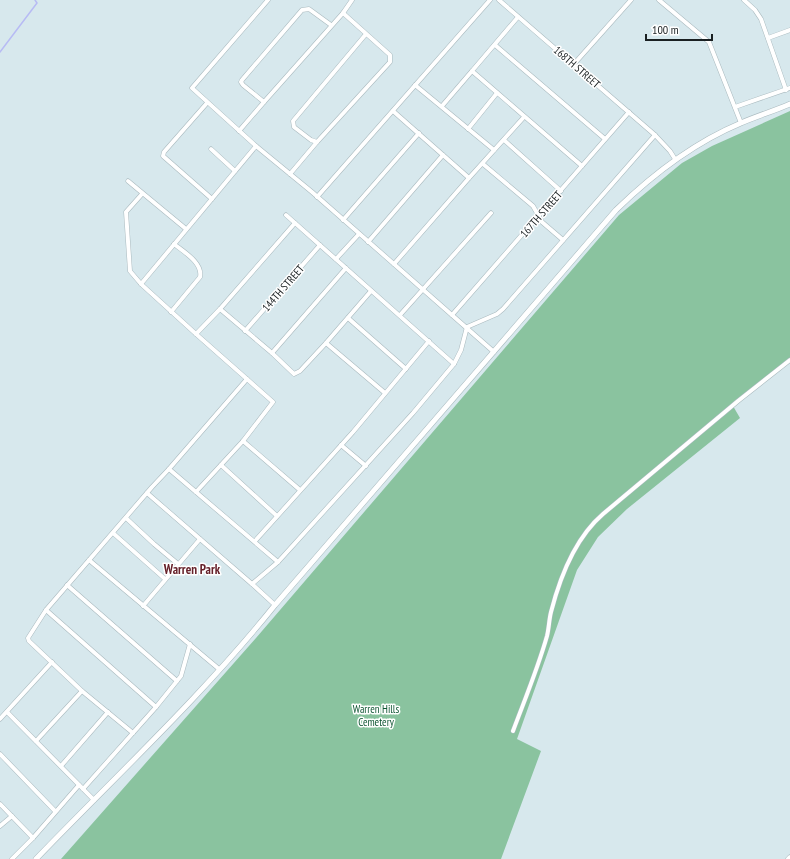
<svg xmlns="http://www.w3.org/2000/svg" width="790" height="859" font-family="'PT Sans Narrow',sans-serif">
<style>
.green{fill:#8ac39f}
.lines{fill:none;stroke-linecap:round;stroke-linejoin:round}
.stream{stroke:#b7bbf4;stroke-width:1.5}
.minor-casing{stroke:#aababf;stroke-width:5}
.tertiary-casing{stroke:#aababf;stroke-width:6}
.minor{stroke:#fff;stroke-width:4}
.tertiary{stroke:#fff;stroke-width:5}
.labels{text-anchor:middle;stroke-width:3;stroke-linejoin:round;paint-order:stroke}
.street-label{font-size:11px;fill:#1a2022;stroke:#fff}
.park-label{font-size:11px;fill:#0e5532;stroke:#fff}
.quarter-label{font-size:13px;font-weight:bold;fill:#66212a;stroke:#fff}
</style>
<rect width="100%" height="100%" fill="#d7e8ed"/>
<polygon class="green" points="790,111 790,358 733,406 740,418 627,509 598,537 577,570 517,739 541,751 501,859 61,859 256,638 619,215 682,163 712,146"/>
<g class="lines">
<polyline class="stream" points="0,52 37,3 35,0"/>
<defs>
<g id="minor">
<polyline points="268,0 192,88 256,146 312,192 494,352"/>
<polyline points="499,0 655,135 670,151 675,159"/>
<polyline points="659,0 709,42 741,123"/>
<polyline points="744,0 755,10 761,19 786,90"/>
<polyline points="343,13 390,55 390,62 317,142 311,140 294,127 293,121 366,34"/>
<polyline points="518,17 472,71 582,166"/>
<polyline points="331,25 309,9 302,10 242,80 241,82 243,85 264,102 343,13 352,0"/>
<polyline points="768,38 790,30"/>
<polyline points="495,45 605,139"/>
<polyline points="574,64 631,0"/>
<polyline points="415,85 494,150"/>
<polyline points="207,103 164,152 163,156 212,199"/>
<polyline points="442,106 472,71"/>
<polyline points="735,107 790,88"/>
<polyline points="393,111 469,178"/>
<polyline points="468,129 497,93"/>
<polyline points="239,131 264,102"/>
<polyline points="504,140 561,191"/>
<polyline points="211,149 235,171"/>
<polyline points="483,164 533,206 542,222 563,240"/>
<polyline points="290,174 317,142"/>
<polyline points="128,181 186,229"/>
<polyline points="142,194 126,212 130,271 141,284 196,334 273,402 243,441 196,492"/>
<polyline points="317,197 490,0"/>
<polyline points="286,215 454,364 461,350 467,327 497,314 503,309 655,135"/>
<polyline points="343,220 419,133"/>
<polyline points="368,242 443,155"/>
<polyline points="336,259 359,234"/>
<polyline points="394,264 469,178 524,117"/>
<polyline points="141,284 256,146"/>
<polyline points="220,309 272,353 294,374 300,371 326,343 371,291"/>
<path d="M171,312l29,-35c3,-14 -16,-25 -26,-33"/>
<polyline points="400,315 491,213"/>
<polyline points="452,315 629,112"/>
<polyline points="348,318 406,369"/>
<polyline points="245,331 320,245"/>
<polyline points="196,334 220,309 295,223"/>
<polyline points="326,343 385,393"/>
<polyline points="272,353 346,268"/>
<polyline points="247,379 169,469 278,562"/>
<polyline points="243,441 300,490"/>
<polyline points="341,445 366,466"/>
<polyline points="221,465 277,516"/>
<polyline points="147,493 252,584 275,605"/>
<polyline points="126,518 154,544 178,564"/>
<polyline points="113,533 165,579"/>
<polyline points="255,541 353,432 429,341"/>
<polyline points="89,560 219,669"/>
<polyline points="252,584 278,562 413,413 454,364"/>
<polyline points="67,585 177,681"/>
<polyline points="143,606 200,539"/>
<polyline points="46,610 156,707 181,676 190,644"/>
<polyline points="7,712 94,800"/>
<polyline points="0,719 52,662"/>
<path d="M513,731c12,-32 25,-63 34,-95 2,-8 2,-16 4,-24 9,-35 24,-74 52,-98l135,-113 52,-41"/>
<polyline points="133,733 82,691 29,641 28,638 46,610 152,487 169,469"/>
<polyline points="36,741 82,691"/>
<polyline points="0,754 55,811"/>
<polyline points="61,766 108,712"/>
<polyline points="83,789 156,707"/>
<polyline points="0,804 33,838"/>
<polyline points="0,826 12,816"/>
<polyline points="12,859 33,838 79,785"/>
<polyline points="788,859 790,857"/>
</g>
<path id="tertiary" d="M36,859c81,-84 166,-163 239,-254l341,-395c37,-36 77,-67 125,-87 16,-7 33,-12 49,-19"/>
</defs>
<use href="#minor" class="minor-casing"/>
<use href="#tertiary" class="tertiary-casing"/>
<use href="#minor" class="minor"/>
<use href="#tertiary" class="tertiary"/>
</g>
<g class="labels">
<g class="street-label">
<text transform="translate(577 67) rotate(41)" y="4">168TH STREET</text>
<text transform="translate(541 214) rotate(-49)" y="4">167TH STREET</text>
<text transform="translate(283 288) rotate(-49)" y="4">144TH STREET</text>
</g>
<g class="park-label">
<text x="376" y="713">Warren Hills<tspan x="376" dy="13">Cemetery</tspan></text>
</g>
<g class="quarter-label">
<text x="192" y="574">Warren Park</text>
</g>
</g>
<path d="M646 34v6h66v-6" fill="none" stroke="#1a2022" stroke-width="2"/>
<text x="652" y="34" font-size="12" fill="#1a2022" stroke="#ffffff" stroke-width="3" paint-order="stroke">100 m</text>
</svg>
